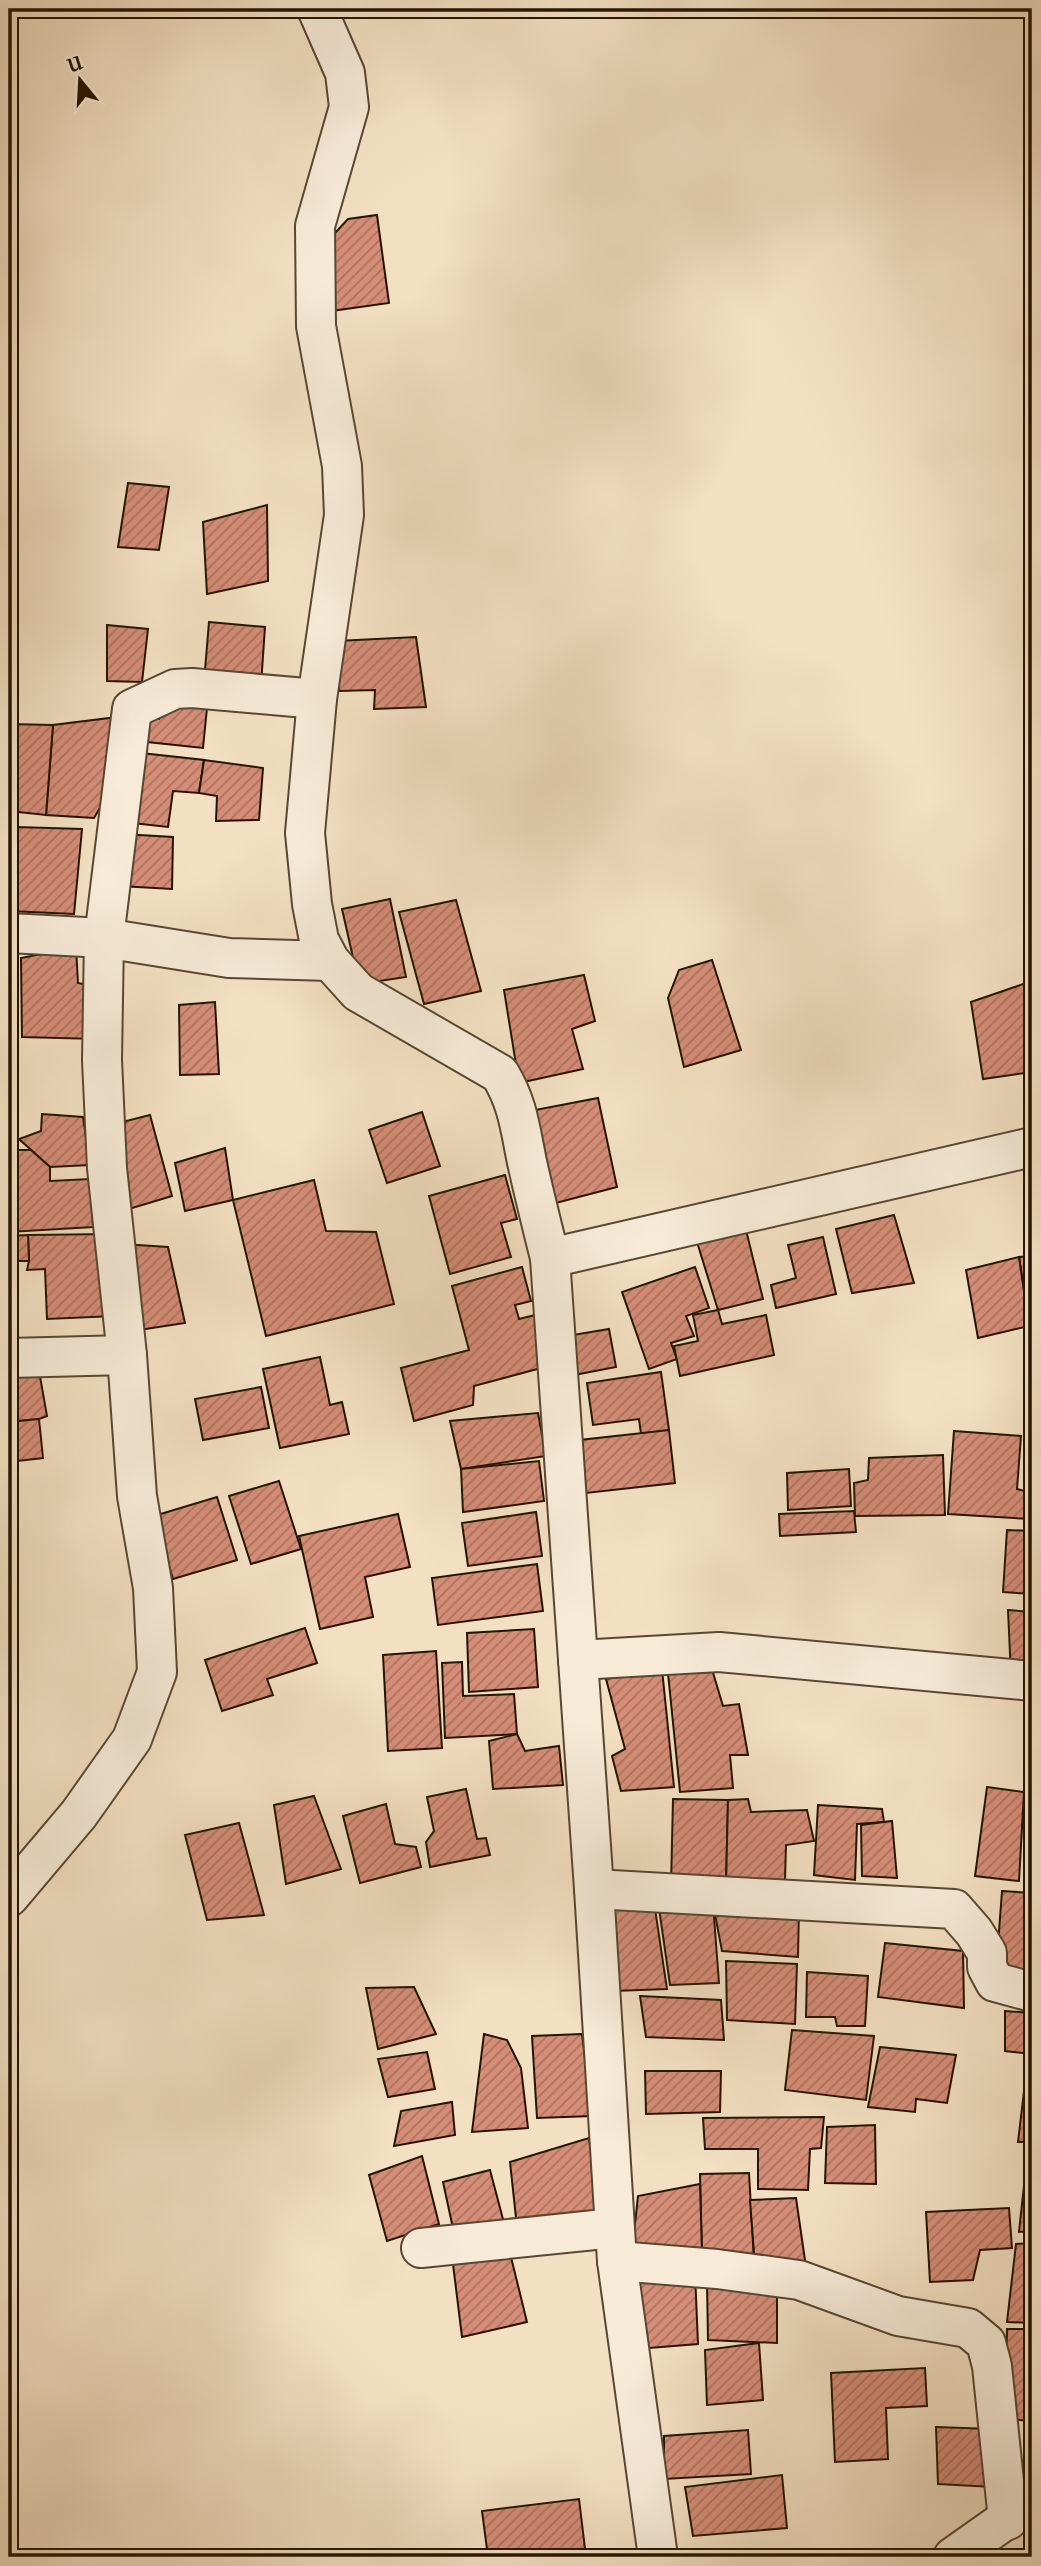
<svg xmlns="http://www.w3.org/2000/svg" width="1041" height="2566" font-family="'IM FELL French Canon',serif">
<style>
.building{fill:url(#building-hatch);stroke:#241400;stroke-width:2}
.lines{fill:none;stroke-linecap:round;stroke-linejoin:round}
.minor-casing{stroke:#584731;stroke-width:42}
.minor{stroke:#f7ebd8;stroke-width:38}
</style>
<defs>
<pattern id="building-hatch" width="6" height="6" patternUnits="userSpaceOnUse" patternTransform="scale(1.75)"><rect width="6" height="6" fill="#d58d77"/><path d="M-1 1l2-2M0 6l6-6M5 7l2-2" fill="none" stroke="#ad725f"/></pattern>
</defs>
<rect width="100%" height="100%" fill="#f3e0c3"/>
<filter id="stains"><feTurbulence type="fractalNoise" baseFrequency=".00286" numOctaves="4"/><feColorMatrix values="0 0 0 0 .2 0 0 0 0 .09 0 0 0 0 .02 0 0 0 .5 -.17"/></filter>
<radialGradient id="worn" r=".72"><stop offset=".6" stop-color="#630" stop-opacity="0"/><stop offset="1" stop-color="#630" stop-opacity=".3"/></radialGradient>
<g class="building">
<polygon points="377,215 389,303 331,311 322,247 348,219"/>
<polygon points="128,483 169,487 159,550 118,547"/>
<polygon points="267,505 268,581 207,594 203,522"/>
<polygon points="209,622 265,627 261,685 204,682"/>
<polygon points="107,625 148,629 142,682 107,681"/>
<polygon points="416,637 426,707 374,709 375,690 339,691 337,641"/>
<polygon points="208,698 203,748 138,741 141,717 159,719 165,699"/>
<polygon points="126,716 118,777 94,818 46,815 53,725"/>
<polygon points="9,724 53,725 46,815 9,811"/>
<polygon points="132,752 204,760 199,793 173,791 168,827 124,822"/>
<polygon points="204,760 263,768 259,820 216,821 217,796 199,793"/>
<polygon points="9,826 16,827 9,907"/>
<polygon points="16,827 82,829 74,914 9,911"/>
<polygon points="122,834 173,837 172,889 120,886"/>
<polygon points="390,899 406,977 359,984 342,909"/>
<polygon points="456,900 481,991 424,1004 399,912"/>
<polygon points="76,947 78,983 97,987 97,1039 22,1037 21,958"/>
<polygon points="712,960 741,1050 684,1067 668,998 679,970"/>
<polygon points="584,975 595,1021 572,1029 583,1069 519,1083 504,990"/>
<polygon points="1032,981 1032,1072 983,1079 971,1002"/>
<rect x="9" y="987" width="4" height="39"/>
<polygon points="215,1002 219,1074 180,1075 179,1005"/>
<polygon points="598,1098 617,1187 548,1205 530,1111"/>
<polygon points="422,1112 440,1166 387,1183 369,1130"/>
<polygon points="42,1114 83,1117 90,1165 50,1167 19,1139 41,1131"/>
<polygon points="150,1115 172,1196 119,1212 113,1153 126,1121"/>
<polygon points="225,1148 233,1200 185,1211 175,1163"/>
<polygon points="9,1150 31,1150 50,1167 50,1181 90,1179 93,1227 9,1232"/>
<polygon points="505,1175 517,1219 501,1223 511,1257 450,1274 429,1196"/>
<polygon points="314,1180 326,1231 376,1232 394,1304 266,1336 233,1200"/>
<polygon points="894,1215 914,1283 852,1293 836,1229"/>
<polygon points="746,1230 763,1299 718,1310 697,1242"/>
<polygon points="111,1234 114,1316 47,1319 45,1269 27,1270 29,1261 28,1235"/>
<polygon points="28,1235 29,1261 9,1261 9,1236"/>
<polygon points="823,1237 836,1294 776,1308 771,1285 796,1278 788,1245"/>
<polygon points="122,1244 168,1247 185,1323 132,1331"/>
<polygon points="1032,1256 1032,1326 1029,1326 1019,1257"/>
<polygon points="1019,1257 1029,1326 978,1338 966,1270"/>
<polygon points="522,1267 531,1301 515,1305 519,1319 543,1313 556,1364 474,1386 473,1405 414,1421 401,1368 469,1350 452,1286"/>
<polygon points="695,1267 709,1308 686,1316 694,1336 671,1343 677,1359 649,1369 622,1292"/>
<polygon points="718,1310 722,1324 766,1315 774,1355 680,1376 674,1346 698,1341 693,1315"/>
<polygon points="609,1329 616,1367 574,1375 567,1336"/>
<polygon points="320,1357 330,1405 342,1402 349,1434 280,1448 263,1369"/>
<polygon points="38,1365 47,1416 39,1419 9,1422 9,1370"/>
<polygon points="661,1372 669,1430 641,1434 639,1419 593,1425 587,1383"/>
<polygon points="261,1387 269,1428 203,1440 195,1399"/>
<polygon points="538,1413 546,1456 461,1469 450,1421"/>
<polygon points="39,1419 43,1458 9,1462 9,1422"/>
<polygon points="669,1430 675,1483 586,1493 580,1440"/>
<polygon points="954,1431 1021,1436 1017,1489 1032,1493 1030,1519 948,1514"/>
<polygon points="943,1455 945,1515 855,1516 854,1483 868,1480 869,1458"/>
<polygon points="539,1461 544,1501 463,1512 461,1469"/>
<polygon points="849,1469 851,1506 788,1510 787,1473"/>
<polygon points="279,1481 301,1549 251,1564 229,1496"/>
<polygon points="217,1497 237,1560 173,1579 154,1516"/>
<polygon points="854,1511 856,1532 780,1536 779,1514"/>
<polygon points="536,1512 542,1556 468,1566 462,1523"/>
<polygon points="398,1514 410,1567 365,1577 373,1617 320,1629 299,1536"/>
<polygon points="1007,1530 1032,1531 1032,1594 1003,1592"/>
<polygon points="537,1564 543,1611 438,1625 432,1578"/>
<polygon points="1008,1610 1032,1612 1032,1675 1011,1676"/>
<polygon points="305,1628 317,1663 267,1679 273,1695 222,1711 205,1660"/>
<polygon points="534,1629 538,1687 469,1692 467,1633"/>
<polygon points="436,1651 442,1748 388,1751 383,1655"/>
<polygon points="462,1662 463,1696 514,1694 517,1734 445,1738 442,1663"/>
<polygon points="711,1666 723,1706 739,1704 748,1755 730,1755 733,1788 680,1792 668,1673"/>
<polygon points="662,1669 674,1787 621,1791 612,1756 625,1749 606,1679"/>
<polygon points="517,1734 525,1751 559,1746 563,1785 493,1789 489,1741"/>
<polygon points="987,1787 1024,1792 1019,1881 975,1876"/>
<polygon points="466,1789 477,1839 486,1838 490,1855 430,1867 426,1842 434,1831 427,1797"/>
<polygon points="314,1796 341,1869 286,1884 274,1805"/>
<polygon points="673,1799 728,1800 726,1886 671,1886"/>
<polygon points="748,1799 751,1812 807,1810 814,1841 786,1845 785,1880 726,1886 728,1800"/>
<polygon points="386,1804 395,1844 416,1847 421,1867 360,1883 343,1816"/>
<polygon points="818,1805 882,1809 884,1822 857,1824 855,1880 814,1875"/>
<polygon points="892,1821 897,1878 862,1876 861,1825"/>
<polygon points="239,1823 264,1915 207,1920 185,1835"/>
<polygon points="1002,1891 1032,1893 1032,1973 996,1972"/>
<polygon points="658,1901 713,1904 719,1983 670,1985"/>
<polygon points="654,1902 667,1989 614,1991 608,1908"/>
<polygon points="713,1904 799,1907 798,1957 722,1951"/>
<polygon points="885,1943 963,1951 964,2008 878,1997"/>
<polygon points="726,1961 797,1964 795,2024 727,2020"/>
<polygon points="807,1972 868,1976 865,2026 837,2026 835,2017 806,2017"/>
<polygon points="414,1987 436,2034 378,2049 366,1988"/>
<polygon points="640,1996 721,2000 724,2040 646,2037"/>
<polygon points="1005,2011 1032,2013 1032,2054 1005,2051"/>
<polygon points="792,2030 874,2036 866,2100 785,2090"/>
<polygon points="484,2034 507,2040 521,2068 528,2128 472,2132"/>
<polygon points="582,2034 592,2116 537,2118 532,2036"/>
<polygon points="880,2047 956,2055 947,2103 916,2099 915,2112 868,2107"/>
<polygon points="427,2052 435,2089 388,2097 378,2059"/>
<polygon points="645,2071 721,2071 720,2112 646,2114"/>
<polygon points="1025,2083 1032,2084 1032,2142 1018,2142"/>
<polygon points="452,2102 455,2135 394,2146 401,2111"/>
<polygon points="824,2117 821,2148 810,2149 808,2190 758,2189 758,2149 705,2149 703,2118"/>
<polygon points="875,2125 876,2184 825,2183 827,2127"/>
<polygon points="589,2138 600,2216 517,2227 510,2162"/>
<polygon points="422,2156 439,2224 387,2241 369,2175"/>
<polygon points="490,2170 504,2223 454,2233 443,2182"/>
<polygon points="749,2173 754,2260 702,2259 700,2174"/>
<polygon points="1025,2176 1032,2176 1032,2231 1019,2232"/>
<polygon points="700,2184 702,2253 632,2252 638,2196"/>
<polygon points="796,2198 806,2267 755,2266 750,2200"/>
<polygon points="1009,2208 1012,2248 980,2250 973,2280 930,2282 926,2212"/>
<polygon points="1032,2243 1032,2323 1007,2322 1016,2244"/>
<polygon points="509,2249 527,2322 462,2337 452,2256"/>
<polygon points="635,2268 695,2273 698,2344 637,2349"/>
<polygon points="777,2281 777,2343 708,2340 707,2282"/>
<polygon points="1007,2329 1032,2329 1032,2421 1005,2419"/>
<polygon points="759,2343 763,2400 707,2405 705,2350"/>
<polygon points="925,2368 927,2406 886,2408 888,2459 835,2462 831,2373"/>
<polygon points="936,2427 991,2429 993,2487 938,2484"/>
<polygon points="748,2430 751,2474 664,2479 664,2436"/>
<polygon points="782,2475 787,2528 693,2536 685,2487"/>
<polygon points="579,2499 586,2557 488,2557 482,2511"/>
</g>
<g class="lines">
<defs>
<g id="minor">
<path d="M317,9l28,64 4,34 -34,119 1,100 26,140 2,49 -27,184 -12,134 7,71 7,36 11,21 28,31 142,82c18,30 20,54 27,88 7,32 15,64 23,96l44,631 23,372 41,296"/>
<polyline points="9,933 104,938 229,958 330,961"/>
<polyline points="550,1258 1032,1147"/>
<polyline points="9,1358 127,1355"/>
<polyline points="578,1660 719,1652 1032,1681"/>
<polyline points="594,1889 954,1909 974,1932 987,1953 987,1967 995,1982 1032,1992"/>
<polyline points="9,1897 79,1814 132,1739 157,1672 153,1588 137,1496 127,1355 107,1168 102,1060 104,938 132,709 175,689 192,688 317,699"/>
<polyline points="421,2248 614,2228"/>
<polyline points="617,2261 717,2269 799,2280 898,2316 968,2328 986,2343 992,2366 1008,2520"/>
<polyline points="953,2557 1028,2504"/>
</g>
</defs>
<use href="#minor" class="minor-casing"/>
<use href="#minor" class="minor"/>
</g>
<rect width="1041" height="2566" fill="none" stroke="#f3e0c3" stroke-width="35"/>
<rect x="10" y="10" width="1020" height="2545" fill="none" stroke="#241400" stroke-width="3.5"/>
<rect x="18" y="18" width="1006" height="2531" fill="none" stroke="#241400" stroke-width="2"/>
<g transform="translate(80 80) rotate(342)" stroke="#f7ebd8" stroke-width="5" paint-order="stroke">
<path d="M0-5L12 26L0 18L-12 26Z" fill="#241400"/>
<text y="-10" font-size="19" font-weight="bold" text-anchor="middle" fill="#241400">U</text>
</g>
<rect width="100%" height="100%" filter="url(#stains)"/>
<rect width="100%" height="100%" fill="url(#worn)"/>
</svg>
